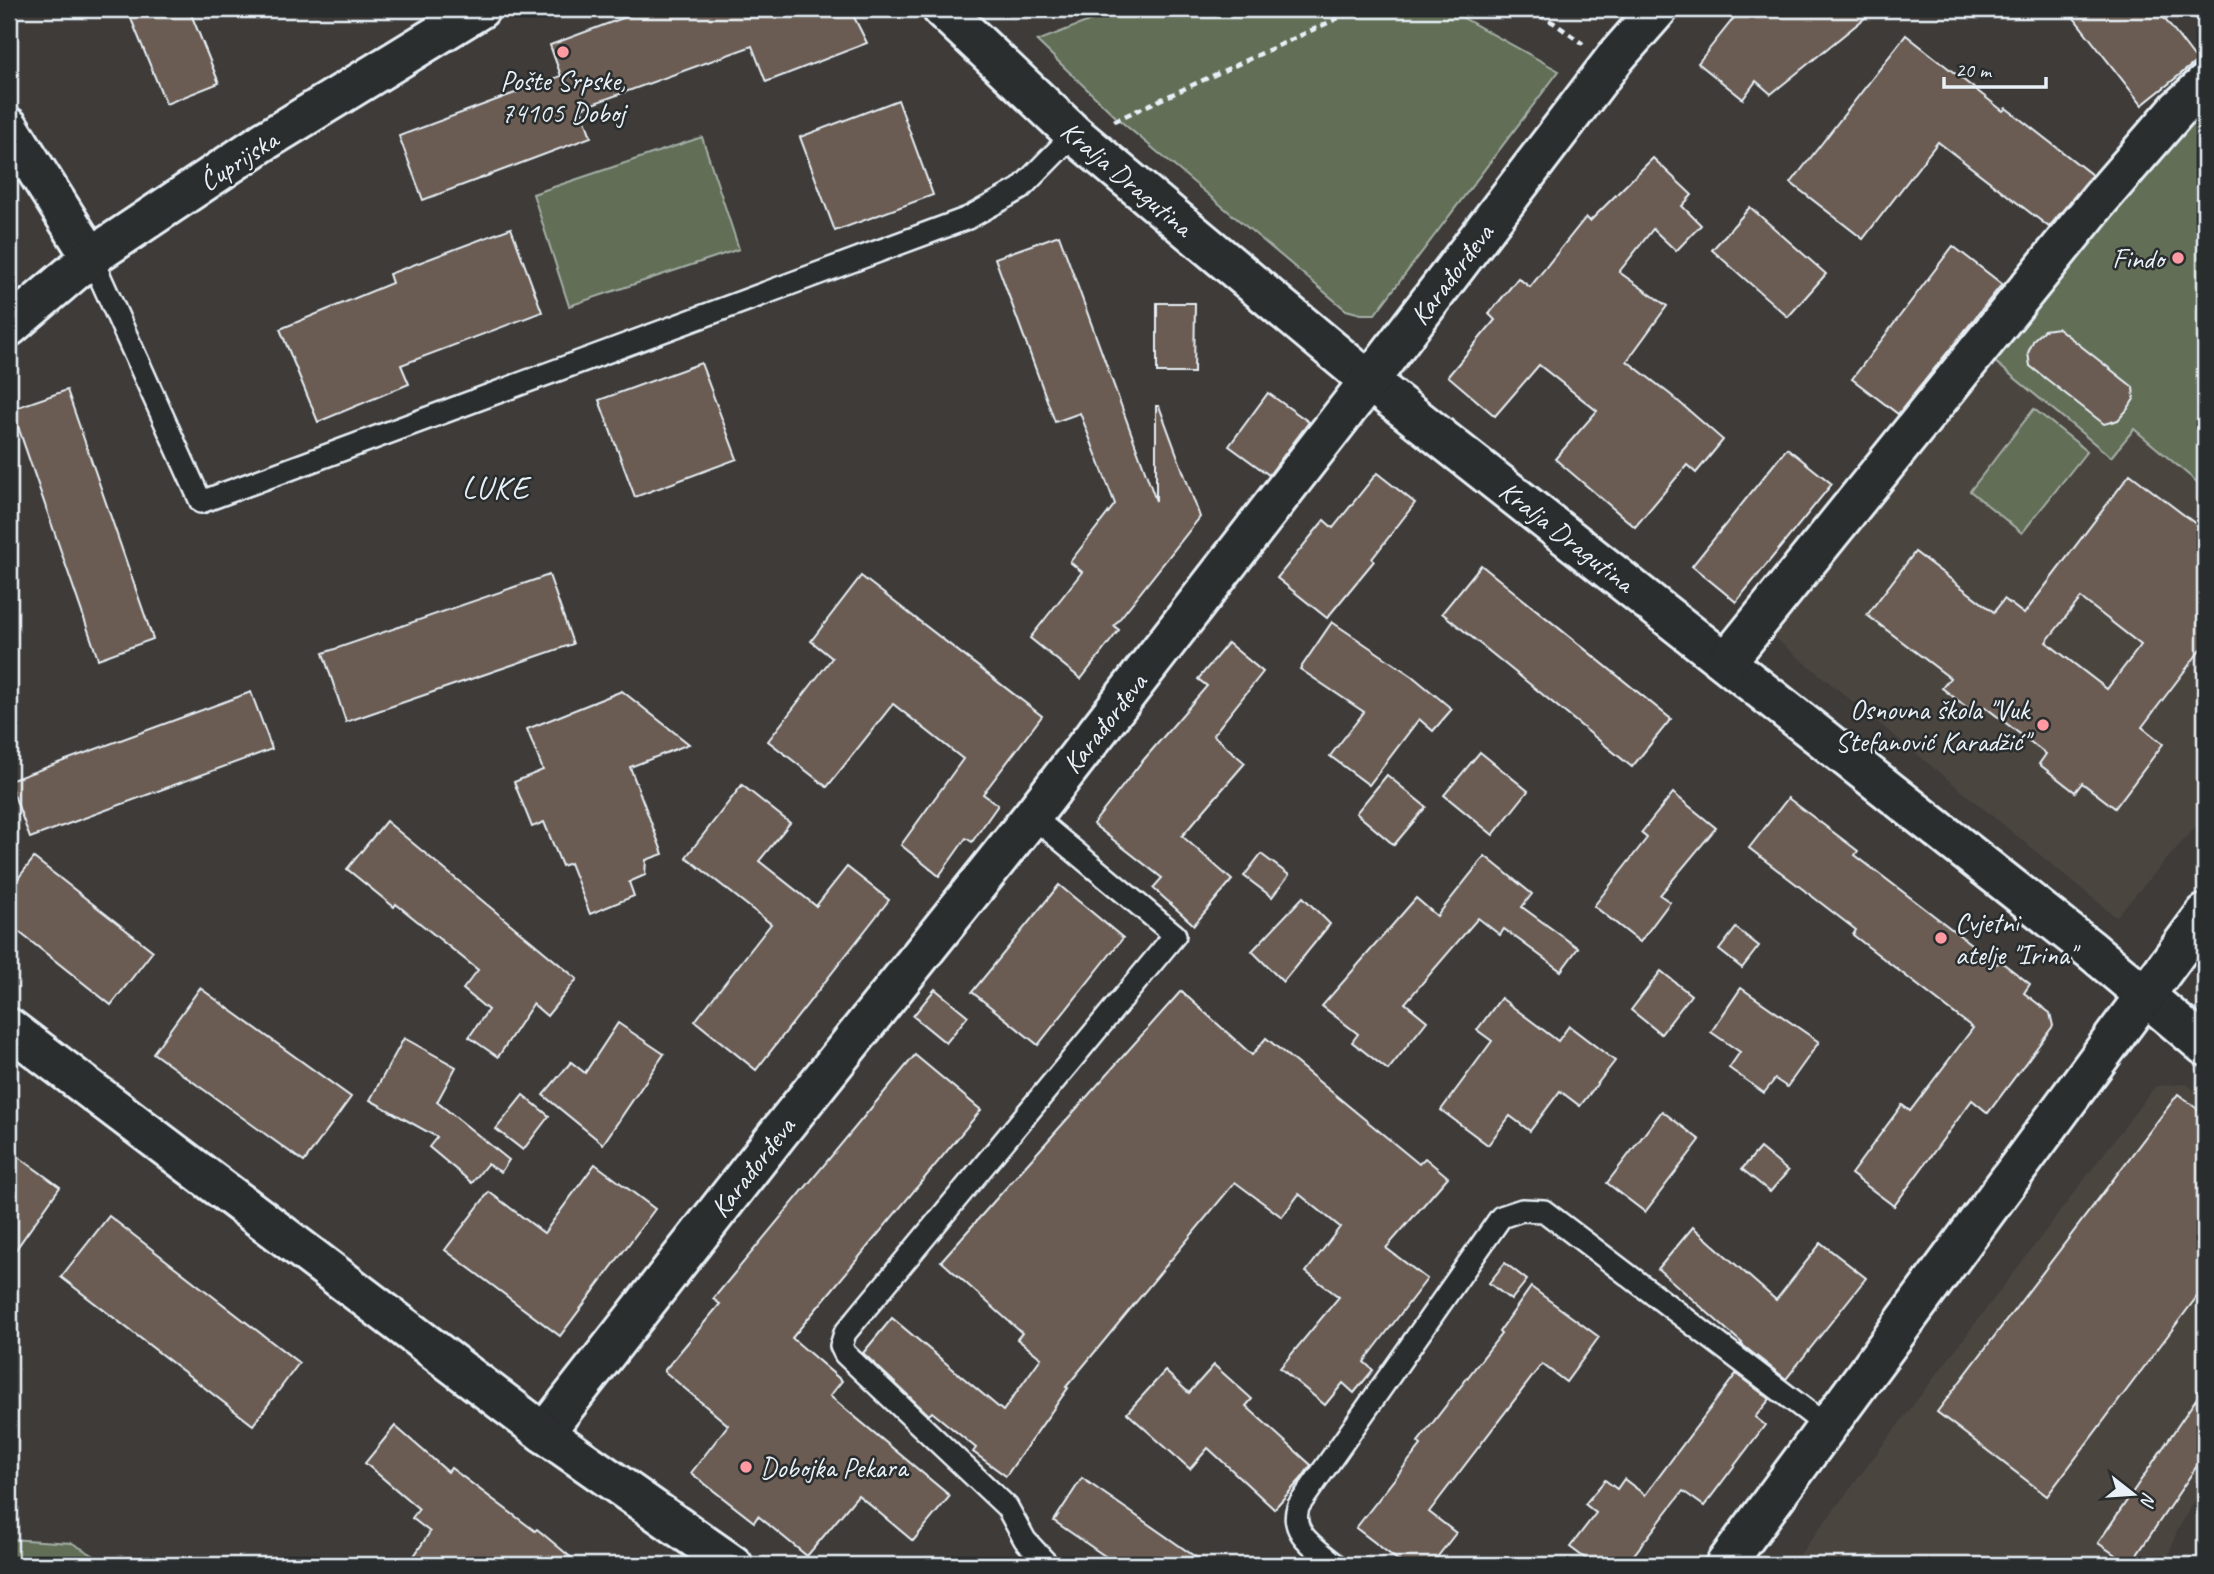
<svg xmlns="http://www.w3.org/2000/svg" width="2214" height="1574" font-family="Caveat,sans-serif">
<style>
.built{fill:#4c4540}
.green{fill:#626e56;stroke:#a5b0a7;stroke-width:2}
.building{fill:#6b5c52;stroke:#e8f1f8;stroke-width:2;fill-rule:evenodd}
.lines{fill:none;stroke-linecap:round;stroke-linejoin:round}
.service-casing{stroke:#e8f1f8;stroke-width:26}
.minor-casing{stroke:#e8f1f8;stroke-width:44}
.tertiary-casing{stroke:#e8f1f8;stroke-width:44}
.path{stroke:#e8f1f8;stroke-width:4.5;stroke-dasharray:7 5;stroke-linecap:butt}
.service{stroke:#2a2d2e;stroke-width:21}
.minor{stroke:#2a2d2e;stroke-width:38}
.tertiary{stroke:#2a2d2e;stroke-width:38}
.poi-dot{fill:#ff9aa2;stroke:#2a2d2e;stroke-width:2.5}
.labels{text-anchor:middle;stroke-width:5;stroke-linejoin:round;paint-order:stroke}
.poi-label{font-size:28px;fill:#e8f1f8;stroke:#2a2d2e;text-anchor:end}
.street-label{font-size:28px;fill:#e8f1f8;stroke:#2a2d2e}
.quarter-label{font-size:32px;letter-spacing:2px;fill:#e8f1f8;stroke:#2a2d2e}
</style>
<rect width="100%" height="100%" fill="#3e3b39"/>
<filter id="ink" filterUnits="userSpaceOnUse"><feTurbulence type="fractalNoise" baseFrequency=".0143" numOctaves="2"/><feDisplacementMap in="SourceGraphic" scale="14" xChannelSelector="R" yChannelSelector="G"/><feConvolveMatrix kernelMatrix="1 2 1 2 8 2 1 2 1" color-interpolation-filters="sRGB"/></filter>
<g filter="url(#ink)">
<g class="built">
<polygon points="1994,361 2110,457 2133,429 2205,486 2205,816 2116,917 1770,634"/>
<polygon points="2187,1084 2205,1098 2205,1483 2177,1531 2165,1565 1792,1565 2146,1098 2156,1086"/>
</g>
<g class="green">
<polygon points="1120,9 1447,9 1559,71 1375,314 1361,314 1346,310 1118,119 1037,41"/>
<polygon points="2205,108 2205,486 2204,488 2134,429 2111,457 1994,361 2156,160"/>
<polygon points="702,137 739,249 569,306 533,194"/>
<polygon points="2034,409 2087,451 2022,533 1970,491"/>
<polygon points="9,1539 72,1543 110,1565 9,1565"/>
</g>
<g class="building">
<polygon points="127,9 189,9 219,83 166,104"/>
<polygon points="647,9 850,9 867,43 766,82 752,46 581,108 591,137 423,200 399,136 561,76 550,45"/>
<polygon points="1741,9 1876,9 1771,94 1756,81 1743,99 1698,63"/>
<polygon points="2067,9 2157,9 2197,61 2142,105"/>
<polygon points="1906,35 2003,111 2006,108 2092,175 2049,227 1938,142 1863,239 1791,183"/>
<polygon points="898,100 933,195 835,231 800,137"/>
<polygon points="1653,158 1692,195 1682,206 1701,225 1676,251 1653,229 1619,272 1667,306 1627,361 1671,395 1723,440 1696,473 1687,465 1635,527 1555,459 1597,411 1539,365 1495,416 1448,376 1495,320 1489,314 1518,278 1530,287 1586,217 1590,221"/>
<polygon points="1750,207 1826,274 1788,317 1712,250"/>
<polygon points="511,228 542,312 401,365 409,384 318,422 280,329 392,283 389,274"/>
<polygon points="1059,235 1156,501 1156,406 1159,406 1200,517 1114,626 1119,630 1081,679 1030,638 1082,572 1070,562 1115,504 1080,413 1055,422 995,258"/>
<polygon points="1953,246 2002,284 1898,414 1852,379"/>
<polygon points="1157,303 1195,303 1194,373 1157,373"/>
<polygon points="2058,328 2133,387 2134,399 2127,410 2118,420 2104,424 2030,366 2028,353 2034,339 2044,330"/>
<polygon points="701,363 737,459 635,497 599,400"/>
<polygon points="67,390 153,639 98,659 12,409"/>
<polygon points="1268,393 1309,422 1269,475 1229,446"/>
<polygon points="1787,448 1832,484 1736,602 1692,566"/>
<polygon points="1377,473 1415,503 1372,559 1374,561 1327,618 1277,578 1324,520 1333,528"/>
<path d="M2130,474l75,57v113l-63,83 21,17 -48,64 -33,-25 -7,9 -36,-28 7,-10 -61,-47 -7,9 -36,-28 8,-10 -83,-63 48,-63 79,60 10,-13 20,15zM2081,598l60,47 -34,44 -61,-47z"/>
<polygon points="1481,565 1671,719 1632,767 1442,613"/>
<polygon points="549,575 573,644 346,722 323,653"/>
<polygon points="861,576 1042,716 983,794 998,805 972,842 966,838 939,876 901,845 963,759 893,704 827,787 768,741 832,658 811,641"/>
<polygon points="1332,622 1412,676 1452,709 1433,731 1419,719 1369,785 1330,756 1364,712 1300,669"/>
<polygon points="1228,643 1263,672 1213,735 1245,763 1182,836 1232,880 1194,925 1153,888 1162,878 1093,824 1140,764 1207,686 1198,679"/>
<polygon points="622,691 689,744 630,767 663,854 646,860 645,875 629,882 634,896 590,914 570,863 562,866 544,822 532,827 514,782 543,770 527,729"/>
<polygon points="251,692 272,749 30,838 9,781"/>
<polygon points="1480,752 1528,791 1493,835 1444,795"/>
<polygon points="1387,775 1426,807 1394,845 1356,813"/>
<polygon points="742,785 790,823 759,861 816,906 847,867 889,900 756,1070 695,1021 771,924 686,857"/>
<polygon points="1673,793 1716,828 1660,895 1670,902 1640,942 1594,906 1647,838 1641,833"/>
<polygon points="1788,798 1858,851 1855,855 1997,964 2000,961 2030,984 2024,993 2050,1013 2053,1026 1988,1113 1972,1100 1894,1206 1851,1174 1902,1105 1910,1111 1973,1028 1853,935 1856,930 1749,848"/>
<polygon points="386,821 577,979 547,1016 533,1004 498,1057 469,1037 488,1010 463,989 478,970 396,904 394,907 347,869"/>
<polygon points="1261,854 1289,875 1272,897 1244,876"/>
<polygon points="1485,856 1532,894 1522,907 1578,948 1561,971 1504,929 1500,935 1478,918 1405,1003 1427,1021 1388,1070 1352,1042 1358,1034 1322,1006 1416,898 1437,916"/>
<polygon points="34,858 153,951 111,1005 9,924 9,890"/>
<polygon points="1059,885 1123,938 1038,1045 972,992"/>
<polygon points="1303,897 1330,924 1283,982 1252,951"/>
<polygon points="1736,928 1759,946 1742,968 1719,950"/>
<polygon points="1661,971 1691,995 1661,1034 1631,1010"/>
<polygon points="200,988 351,1097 304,1162 153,1053"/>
<polygon points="1741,988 1819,1042 1787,1087 1775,1079 1764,1093 1729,1068 1740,1052 1711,1032"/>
<polygon points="935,989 968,1016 946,1043 913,1016"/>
<polygon points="1181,991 1252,1055 1266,1038 1419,1164 1425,1158 1448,1177 1386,1248 1427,1279 1364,1362 1373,1370 1354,1393 1343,1383 1325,1405 1280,1368 1339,1297 1306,1272 1340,1227 1299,1194 1282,1217 1235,1182 1066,1387 1068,1388 1006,1476 973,1452 976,1448 932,1412 929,1415 863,1353 892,1318 1003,1411 1041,1358 1017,1339 1022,1333 941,1261"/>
<polygon points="1501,998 1558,1041 1569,1026 1615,1061 1580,1106 1560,1091 1530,1131 1510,1116 1488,1145 1441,1110 1492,1041 1477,1030"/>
<polygon points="618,1023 664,1054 603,1144 543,1095 571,1062 585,1073"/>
<polygon points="404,1038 456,1067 437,1102 509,1160 501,1172 487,1164 472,1183 429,1147 437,1137 370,1100"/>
<polygon points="915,1055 981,1110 792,1338 842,1381 830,1396 950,1496 913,1541 858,1495 807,1556 758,1516 754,1522 691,1473 728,1425 664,1371 720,1304 713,1299"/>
<polygon points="2178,1094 2205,1115 2205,1286 2047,1496 1937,1412"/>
<polygon points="523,1095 549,1116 523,1150 496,1129"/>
<polygon points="1662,1111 1700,1140 1645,1212 1607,1183"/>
<polygon points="1760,1148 1788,1171 1770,1192 1742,1169"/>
<polygon points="9,1150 60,1187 9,1259"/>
<polygon points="595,1164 655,1209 560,1336 445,1250 489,1192 544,1233"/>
<polygon points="109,1216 299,1363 253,1425 61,1277"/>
<polygon points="1693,1227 1776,1300 1821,1243 1866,1278 1786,1379 1741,1344 1742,1343 1658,1269"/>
<polygon points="1505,1263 1527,1280 1511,1300 1489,1283"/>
<polygon points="1531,1287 1599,1337 1566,1382 1542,1364 1429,1512 1456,1533 1431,1565 1404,1565 1356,1528 1421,1445 1418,1442 1501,1334 1499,1332"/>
<polygon points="1214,1365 1252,1399 1246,1406 1311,1465 1301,1479 1274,1509 1208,1448 1190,1469 1127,1413 1165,1371 1189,1393"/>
<polygon points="1736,1374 1770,1399 1755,1417 1765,1425 1704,1506 1683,1491 1626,1565 1594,1565 1570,1547 1596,1513 1585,1504 1605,1480 1617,1489 1624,1479 1645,1495"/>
<polygon points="2205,1386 2205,1454 2130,1565 2098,1543"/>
<polygon points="395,1426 448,1472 451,1468 535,1531 537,1529 580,1565 408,1565 430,1532 412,1518 419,1509 365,1463"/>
<polygon points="1082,1478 1207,1565 1118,1565 1054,1521"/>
</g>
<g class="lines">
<defs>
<g id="service">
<polyline points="91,257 201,502 968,218 1020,189 1074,134"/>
<polyline points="1032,816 1175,935 845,1333 841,1346 845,1354 1007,1507 1025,1540 1048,1565"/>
<path d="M1336,1565c-18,-16 -49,-32 -37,-60l202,-288 21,-7 22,1 284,216"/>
</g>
<g id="minor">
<polyline points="942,9 1074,134 1369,381 2091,950 2205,1046"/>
<polyline points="9,127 91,257"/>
<polyline points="9,327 91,257 263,142 480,9"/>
<polyline points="1726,662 2100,199 2178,109 2205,84"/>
<polyline points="544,1433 777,1135 1032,816 1369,381 1615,58 1658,9"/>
</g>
<g id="tertiary">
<polyline points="9,1028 544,1433 733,1565"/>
<polyline points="1725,1565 2205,914"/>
</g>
</defs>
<use href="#service" class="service-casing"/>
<use href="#minor" class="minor-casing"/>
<use href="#tertiary" class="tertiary-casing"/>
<g class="path">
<polyline points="1528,9 1554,23 1583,44"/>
<polyline points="1114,121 1358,9"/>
</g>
<use href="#service" class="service"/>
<use href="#minor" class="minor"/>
<use href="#tertiary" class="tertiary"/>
</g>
</g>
<g class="poi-dot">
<circle cx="563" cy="52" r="7"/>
<circle cx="2178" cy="258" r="7"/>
<circle cx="2043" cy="725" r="7"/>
<circle cx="1941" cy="938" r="7"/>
<circle cx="746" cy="1467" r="7"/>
</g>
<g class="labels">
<g class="poi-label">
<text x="563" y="90" text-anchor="middle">Pošte Srpske,<tspan x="563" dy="32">74105 Doboj</tspan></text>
<text x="2164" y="268">Findo</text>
<text x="2029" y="719">Osnovna škola "Vuk<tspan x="2029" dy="32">Stefanović Karadžić"</tspan></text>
<text x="1955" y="932" text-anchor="start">Cvjetni<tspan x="1955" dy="32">atelje "Irina"</tspan></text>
<text x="760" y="1477" text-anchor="start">Dobojka Pekara</text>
</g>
<g class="street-label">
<text transform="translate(238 160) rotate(-33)" y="10">Ćuprijska</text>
<text transform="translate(1127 178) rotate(40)" y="10">Kralja Dragutina</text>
<text transform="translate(1451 274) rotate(-53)" y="10">Karađorđeva</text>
<text transform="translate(1567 536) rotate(38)" y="10">Kralja Dragutina</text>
<text transform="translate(1104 723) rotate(-52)" y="10">Karađorđeva</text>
<text transform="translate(752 1167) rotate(-52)" y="10">Karađorđeva</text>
</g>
<g class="quarter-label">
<text x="496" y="498">LUKE</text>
</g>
</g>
<rect width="2214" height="1574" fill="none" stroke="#2a2d2e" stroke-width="35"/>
<rect x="18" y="18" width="2179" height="1539" fill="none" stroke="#e8f1f8" stroke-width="2.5" filter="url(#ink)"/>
<g transform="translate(2133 1494) rotate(107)" stroke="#2a2d2e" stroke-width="5" paint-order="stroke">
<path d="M0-5L12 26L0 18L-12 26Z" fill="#e8f1f8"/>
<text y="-10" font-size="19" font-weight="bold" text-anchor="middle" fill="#e8f1f8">N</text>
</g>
<path d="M1944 77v10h102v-10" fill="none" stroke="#e8f1f8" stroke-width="3.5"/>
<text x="1955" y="77" font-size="21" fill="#e8f1f8" stroke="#2a2d2e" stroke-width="5" paint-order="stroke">20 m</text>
</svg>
